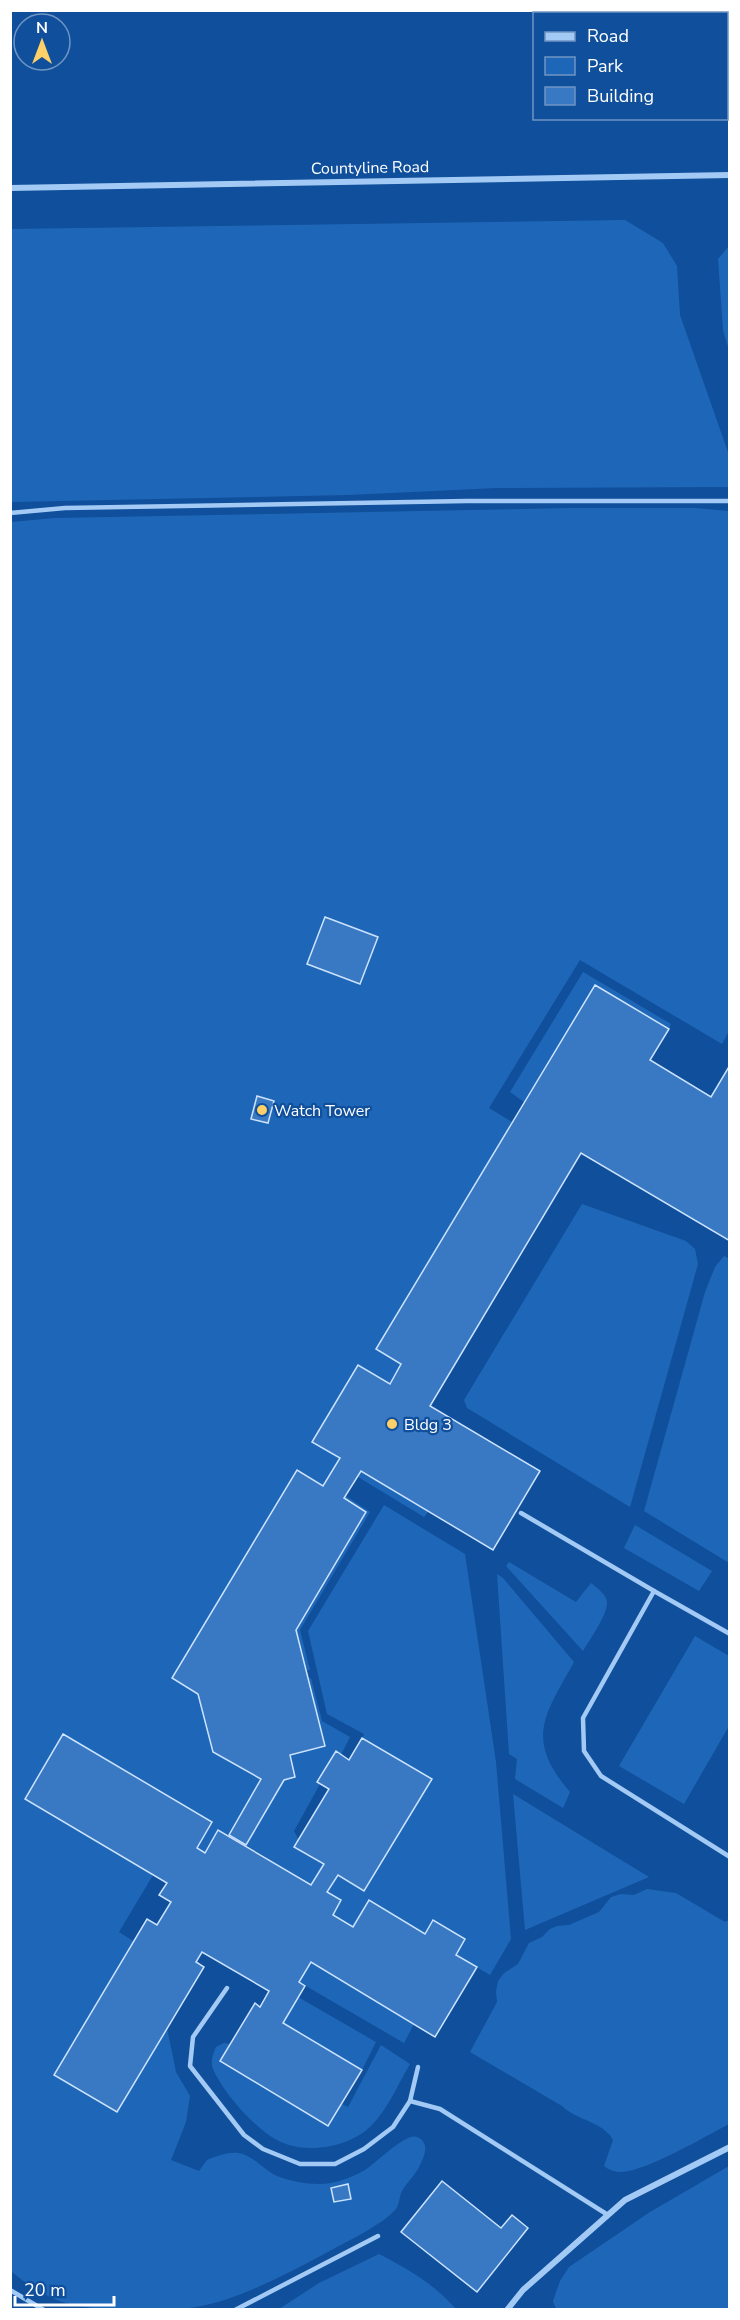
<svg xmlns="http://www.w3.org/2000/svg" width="740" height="2320" font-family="'Nunito Sans',sans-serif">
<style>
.green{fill:#1e67b8}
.building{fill:#3978c2;stroke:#cce3fe;stroke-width:1.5}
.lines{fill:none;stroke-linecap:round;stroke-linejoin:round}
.service{stroke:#a3caf5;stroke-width:4.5}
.minor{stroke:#a3caf5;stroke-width:6}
.poi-dot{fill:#ffd067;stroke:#104f9b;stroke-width:2}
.labels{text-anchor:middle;stroke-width:4.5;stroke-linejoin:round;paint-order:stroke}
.street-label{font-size:16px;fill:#fff;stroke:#104f9b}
.poi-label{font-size:16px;fill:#fff;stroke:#104f9b;text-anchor:start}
</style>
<rect width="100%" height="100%" fill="#104f9b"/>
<g class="green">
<polygon points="625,220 663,243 677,266 680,315 729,455 729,487 497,488 348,495 11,502 11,229"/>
<polygon points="729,246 729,350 723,330 718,259"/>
<path d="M575,508h120l34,3v520l-7,13 -142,-84 -91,148 23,14 -136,227 25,15 -11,20 -31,-18 -46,75 27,17 -17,28 -25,-15 -125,207 25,16 15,58 48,27 -32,56 -11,-5 -13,23 -8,-5 15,-26 -149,-88 -38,64 128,77 -34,57 14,9 -79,134 63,37 50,-84 9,44 14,24 -4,26 -15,38 28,11 8,-11c10,-4 21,-8 31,-7 15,2 26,17 39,23 15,6 38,10 54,7 12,-2 23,-7 34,-13 10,-6 41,-38 52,-33 14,6 7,20 2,30 -5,10 -14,17 -18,26 -2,6 -2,13 -6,17 -13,15 -51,33 -69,43 -40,21 -85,46 -130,54 -34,6 -113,6 -144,-9 -14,-7 -29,-16 -41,-27v-1749l44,-4z"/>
<polygon points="583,972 671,1024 669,1029 595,985 524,1102 510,1092"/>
<polygon points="582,1204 686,1241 695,1249 698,1264 630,1507 467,1408 464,1400"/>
<polygon points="724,1256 730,1259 729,1563 644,1511 705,1292 715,1267"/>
<polygon points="361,1471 428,1512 424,1517 358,1477"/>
<polygon points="346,1496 370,1512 300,1630 310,1670 307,1670 296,1630 366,1513 344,1498"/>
<polygon points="384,1505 465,1554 496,1762 511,1939 490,1975 456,1955 465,1939 434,1920 425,1934 369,1900 353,1927 333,1915 341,1900 327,1892 338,1875 364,1891 431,1780 362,1738 364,1734 327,1714 308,1631"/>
<polygon points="635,1525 712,1571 699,1591 624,1548"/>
<path d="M509,1562l67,40 15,-19c6,5 15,11 16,19 1,12 -18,39 -24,49l-77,-85z"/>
<path d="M497,1574l6,4 71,84c-29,53 -50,77 -4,130l-7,16 -48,-29 2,-20 -8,-5z"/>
<polygon points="695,1636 729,1656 729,1726 684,1804 619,1766"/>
<polygon points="309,1678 311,1678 322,1721 350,1737 341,1755 336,1752 317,1782 320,1784 294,1831 299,1840 295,1847 324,1864 311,1885 246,1845 284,1780 290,1755 325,1746"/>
<polygon points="513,1794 649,1877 525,1930"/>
<path d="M647,1889l29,4 49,29 4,-2v204c-25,13 -82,47 -108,48 -6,0 -12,-2 -17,-6l9,-26c-9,-18 -37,-20 -51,-34l-92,-54 27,-50 -1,-11 2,-10 6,-8 14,-9 11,-21 13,-6 8,-8 7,-3 12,-1 30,-13 12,-15 10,-3 13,1z"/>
<polygon points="311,1962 414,2024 404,2043 299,1982"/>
<polygon points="298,1997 376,2042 362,2070 283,2023"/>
<path d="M224,2043l6,1 -10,18 108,64 14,-22 6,3 33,-62 29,19c-12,20 -22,45 -39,62 -22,22 -67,29 -94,14 -23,-12 -54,-48 -64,-71 -3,-8 0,-15 3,-22z"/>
<polygon points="729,2166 729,2309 556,2309 553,2301 560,2281 569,2267 650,2212"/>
<path d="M379,2254c29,15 55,30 77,55h-177l40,-26z"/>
</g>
<g class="building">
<polygon points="325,917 378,937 360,984 307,964"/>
<polygon points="595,985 669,1029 650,1060 711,1097 730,1065 730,1241 581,1153 430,1406 540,1471 493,1550 361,1471 344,1498 366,1512 296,1630 325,1746 290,1755 295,1777 284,1780 246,1845 229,1835 261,1779 213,1752 198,1694 172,1678 297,1470 323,1486 340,1458 312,1442 358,1365 390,1384 401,1364 376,1349"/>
<polygon points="257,1096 274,1101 268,1123 251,1119"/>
<polygon points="63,1734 212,1822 197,1848 205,1853 218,1830 311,1885 324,1864 294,1847 329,1789 317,1782 336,1751 349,1760 362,1738 432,1779 364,1891 338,1875 327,1892 341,1900 333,1915 353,1927 369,1900 425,1934 433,1920 465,1939 456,1955 477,1967 435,2037 311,1962 299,1982 305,1986 283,2023 362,2070 328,2126 220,2061 255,2003 260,2007 269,1991 202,1952 196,1962 204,1967 117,2112 54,2075 147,1919 157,1925 171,1902 159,1895 167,1883 25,1799"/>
<polygon points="442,2181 501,2228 512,2215 528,2228 477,2292 401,2232"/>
<polygon points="348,2184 351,2199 334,2202 331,2188"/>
</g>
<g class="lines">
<g class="service">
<polyline points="10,513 65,508 467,501 730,501"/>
<polyline points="521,1513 654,1591"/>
<polyline points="730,1634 654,1591 583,1718 584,1751 601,1776 730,1857"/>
<polyline points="227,1988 193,2037 190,2066 244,2135 263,2149 300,2164 335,2164 364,2149 393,2127 410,2101 440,2109 608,2215"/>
<polyline points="410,2101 418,2067"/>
<polyline points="10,2290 44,2310"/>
<polyline points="235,2310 378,2236"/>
</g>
<g class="minor">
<polyline points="10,188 730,175"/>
<polyline points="507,2310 523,2290 625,2200 730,2147"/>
</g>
</g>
<g class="poi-dot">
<circle cx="262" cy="1110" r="6"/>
<circle cx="392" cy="1424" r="6"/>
</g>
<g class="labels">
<g class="street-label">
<text transform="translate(370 167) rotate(-1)" y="6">Countyline Road</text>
</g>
<g class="poi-label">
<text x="274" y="1116">Watch Tower</text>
<text x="404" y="1430">Bldg 3</text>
</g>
</g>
<rect width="740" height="2320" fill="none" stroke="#ffffff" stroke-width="24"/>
<rect x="533" y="12" width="195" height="108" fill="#104f9b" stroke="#7095c3" stroke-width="1.5"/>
<rect x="545" y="32" width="30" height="9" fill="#a3caf5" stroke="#7095c3" stroke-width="1.5"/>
<text x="587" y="42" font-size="18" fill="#ffffff">Road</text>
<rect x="545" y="57" width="30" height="18" fill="#1e67b8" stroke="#7095c3" stroke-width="1.5"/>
<text x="587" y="72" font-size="18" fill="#ffffff">Park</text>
<rect x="545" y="87" width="30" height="18" fill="#3978c2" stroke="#7095c3" stroke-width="1.5"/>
<text x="587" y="102" font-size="18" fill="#ffffff">Building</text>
<g transform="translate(42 42)"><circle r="28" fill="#104f9b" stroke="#7095c3" stroke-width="1.5"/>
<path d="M0-4.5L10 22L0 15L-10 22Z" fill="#ffd067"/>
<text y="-9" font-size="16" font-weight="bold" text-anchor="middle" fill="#ffffff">N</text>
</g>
<path d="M15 2296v9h99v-9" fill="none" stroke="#ffffff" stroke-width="3"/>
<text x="24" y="2296" font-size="18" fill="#ffffff" stroke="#104f9b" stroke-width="4.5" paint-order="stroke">20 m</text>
</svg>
